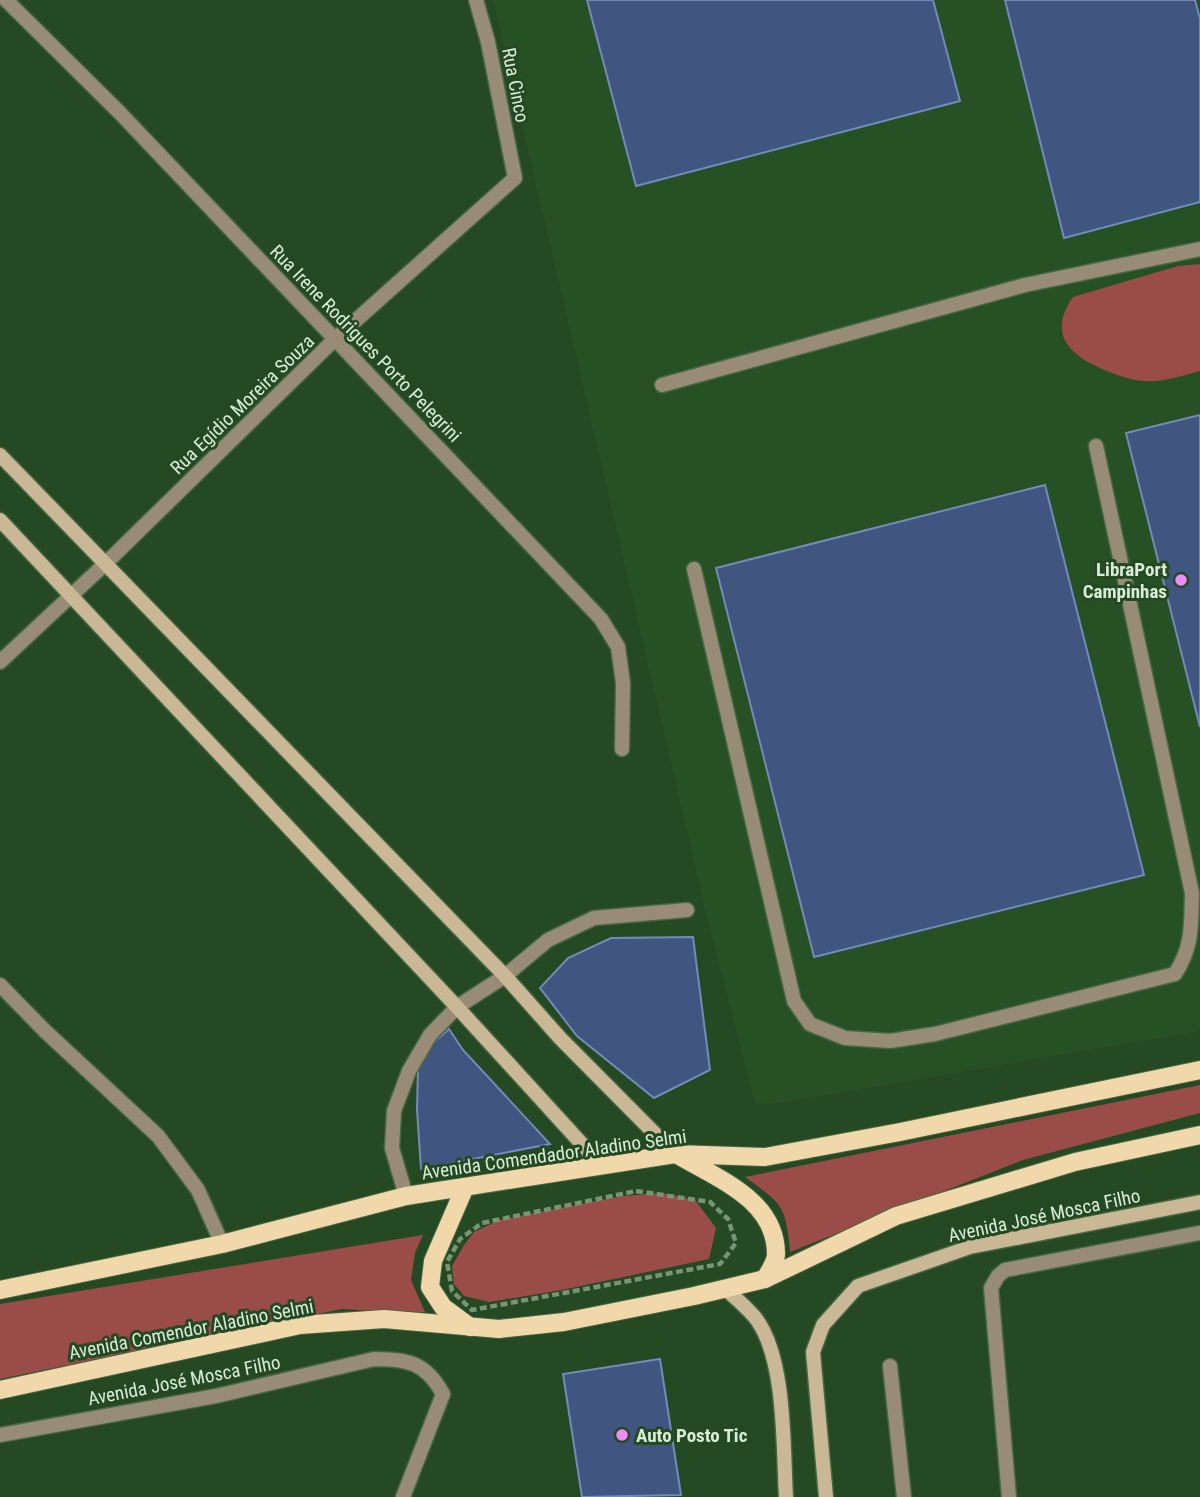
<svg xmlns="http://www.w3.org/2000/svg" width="1200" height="1497" font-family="'Roboto Condensed',sans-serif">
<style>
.built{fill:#265125}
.green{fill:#9a4c49}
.building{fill:#405580;stroke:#738bb9;stroke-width:2}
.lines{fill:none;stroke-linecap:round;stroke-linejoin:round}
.lane-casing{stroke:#456743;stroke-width:17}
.street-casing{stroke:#456743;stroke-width:17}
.secondary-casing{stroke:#456743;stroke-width:17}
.primary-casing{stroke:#456743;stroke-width:20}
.path{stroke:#779475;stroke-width:4.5;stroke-dasharray:7 3.5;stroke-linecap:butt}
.lane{stroke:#988c77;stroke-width:14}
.street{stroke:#988c77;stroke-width:14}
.secondary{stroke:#cab795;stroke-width:14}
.primary{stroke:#f0d8ab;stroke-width:18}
.poi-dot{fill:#ed8cf9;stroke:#254923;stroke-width:2.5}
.labels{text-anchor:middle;stroke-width:6;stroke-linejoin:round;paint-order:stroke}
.street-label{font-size:19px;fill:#d8edd6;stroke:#254923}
.poi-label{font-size:19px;font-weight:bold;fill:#d8edd6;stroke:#254923;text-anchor:end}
</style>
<rect width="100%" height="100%" fill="#254923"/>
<polygon class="built" points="493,0 1200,0 1200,1031 780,1103 755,1104 706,913"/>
<g class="green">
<path d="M1200,264v107c-14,4 -29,8 -43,10 -20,2 -39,-5 -57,-13 -34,-15 -51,-37 -27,-71l105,-31z"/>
<path d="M1200,1085v28l-177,47 -233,92c-4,-47 -8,-48 -45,-75z"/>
<polygon points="661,1193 695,1200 716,1228 709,1259 562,1290 489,1302 464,1296 454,1284 452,1266 464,1245 474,1232 499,1220 623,1196"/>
<polygon points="423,1235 415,1253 411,1280 425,1312 394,1312 342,1309 0,1379 0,1304"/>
</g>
<g class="building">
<polygon points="587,0 933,0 960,101 636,186"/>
<polygon points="1005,0 1195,0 1200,19 1200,202 1064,238"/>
<polygon points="1200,415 1200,727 1126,433"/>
<polygon points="1045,485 1144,875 814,957 716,568"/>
<polygon points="693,937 710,1070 654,1098 577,1036 540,988 568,958 611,938"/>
<polygon points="449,1029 463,1050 550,1144 421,1169 417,1110 418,1067 433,1043"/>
<polygon points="660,1359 681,1495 582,1497 563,1374"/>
</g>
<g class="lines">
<defs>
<g id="lane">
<polyline points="662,385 1025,285 1200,249"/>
<path d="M694,569l100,432 16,23 35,14 45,3 45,-7 240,-60c18,-28 16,-48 17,-81l-96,-447"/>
<polyline points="890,1366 904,1497"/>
<polyline points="1009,1497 991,1288 998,1276 1005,1270 1200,1233"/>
</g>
<g id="street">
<polyline points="6,0 120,113 601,619 618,647 623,683 622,749"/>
<polyline points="0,662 105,564 335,339 515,178 488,42 476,0"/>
<polyline points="0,985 45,1031 158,1136 198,1190 222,1244"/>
<polyline points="406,1196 392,1148 394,1111 409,1071 430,1035 457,1007 505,976 548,940 594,918 687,910"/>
<path d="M0,1435l216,-39 158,-37c35,0 52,4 69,35l-40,103"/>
</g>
<g id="secondary">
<polyline points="0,455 505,976 560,1038 675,1154"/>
<polyline points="0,520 457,1007 601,1165"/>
<path d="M726,1289c10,10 23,20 31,31 29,41 26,128 29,177"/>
<polyline points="826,1497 813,1352 823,1325 858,1286 970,1247 1200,1202"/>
</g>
<g id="primary">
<path d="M678,1155c40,24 98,45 98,99 0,8 -7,18 -11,25"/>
<polyline points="465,1187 433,1261 430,1287 443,1307 470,1327"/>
<polyline points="0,1290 222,1244 406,1196 675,1154 765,1157 900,1132 1200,1070"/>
<polyline points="0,1390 300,1325 384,1319 499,1329 564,1322 694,1296 765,1279 896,1216 1075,1162 1200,1135"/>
</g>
</defs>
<use href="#lane" class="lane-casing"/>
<use href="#street" class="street-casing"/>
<use href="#secondary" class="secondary-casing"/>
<use href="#primary" class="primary-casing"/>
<polygon class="path" points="636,1191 710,1202 728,1219 736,1243 720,1264 472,1310 452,1291 447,1262 460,1239 482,1223"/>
<use href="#lane" class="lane"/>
<use href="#street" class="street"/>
<use href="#secondary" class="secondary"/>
<use href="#primary" class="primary"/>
</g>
<g class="poi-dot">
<circle cx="1181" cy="580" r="7"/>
<circle cx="622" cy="1435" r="7"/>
</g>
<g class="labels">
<g class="street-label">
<text transform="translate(516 85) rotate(79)" y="7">Rua Cinco</text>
<text transform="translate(366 343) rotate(46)" y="7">Rua Irene Rodrigues Porto Pelegrini</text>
<text transform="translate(242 404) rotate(-44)" y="7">Rua Egídio Moreira Souza</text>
<text transform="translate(554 1154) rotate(-8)" y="7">Avenida Comendador Aladino Selmi</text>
<text transform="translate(1044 1215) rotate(-12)" y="7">Avenida José Mosca Filho</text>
<text transform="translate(191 1329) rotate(-11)" y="7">Avenida Comendor Aladino Selmi</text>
<text transform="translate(184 1380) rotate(-11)" y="7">Avenida José Mosca Filho</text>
</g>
<g class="poi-label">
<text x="1167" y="576">LibraPort<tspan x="1167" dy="22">Campinhas</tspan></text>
<text x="636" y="1442" text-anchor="start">Auto Posto Tic</text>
</g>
</g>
</svg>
